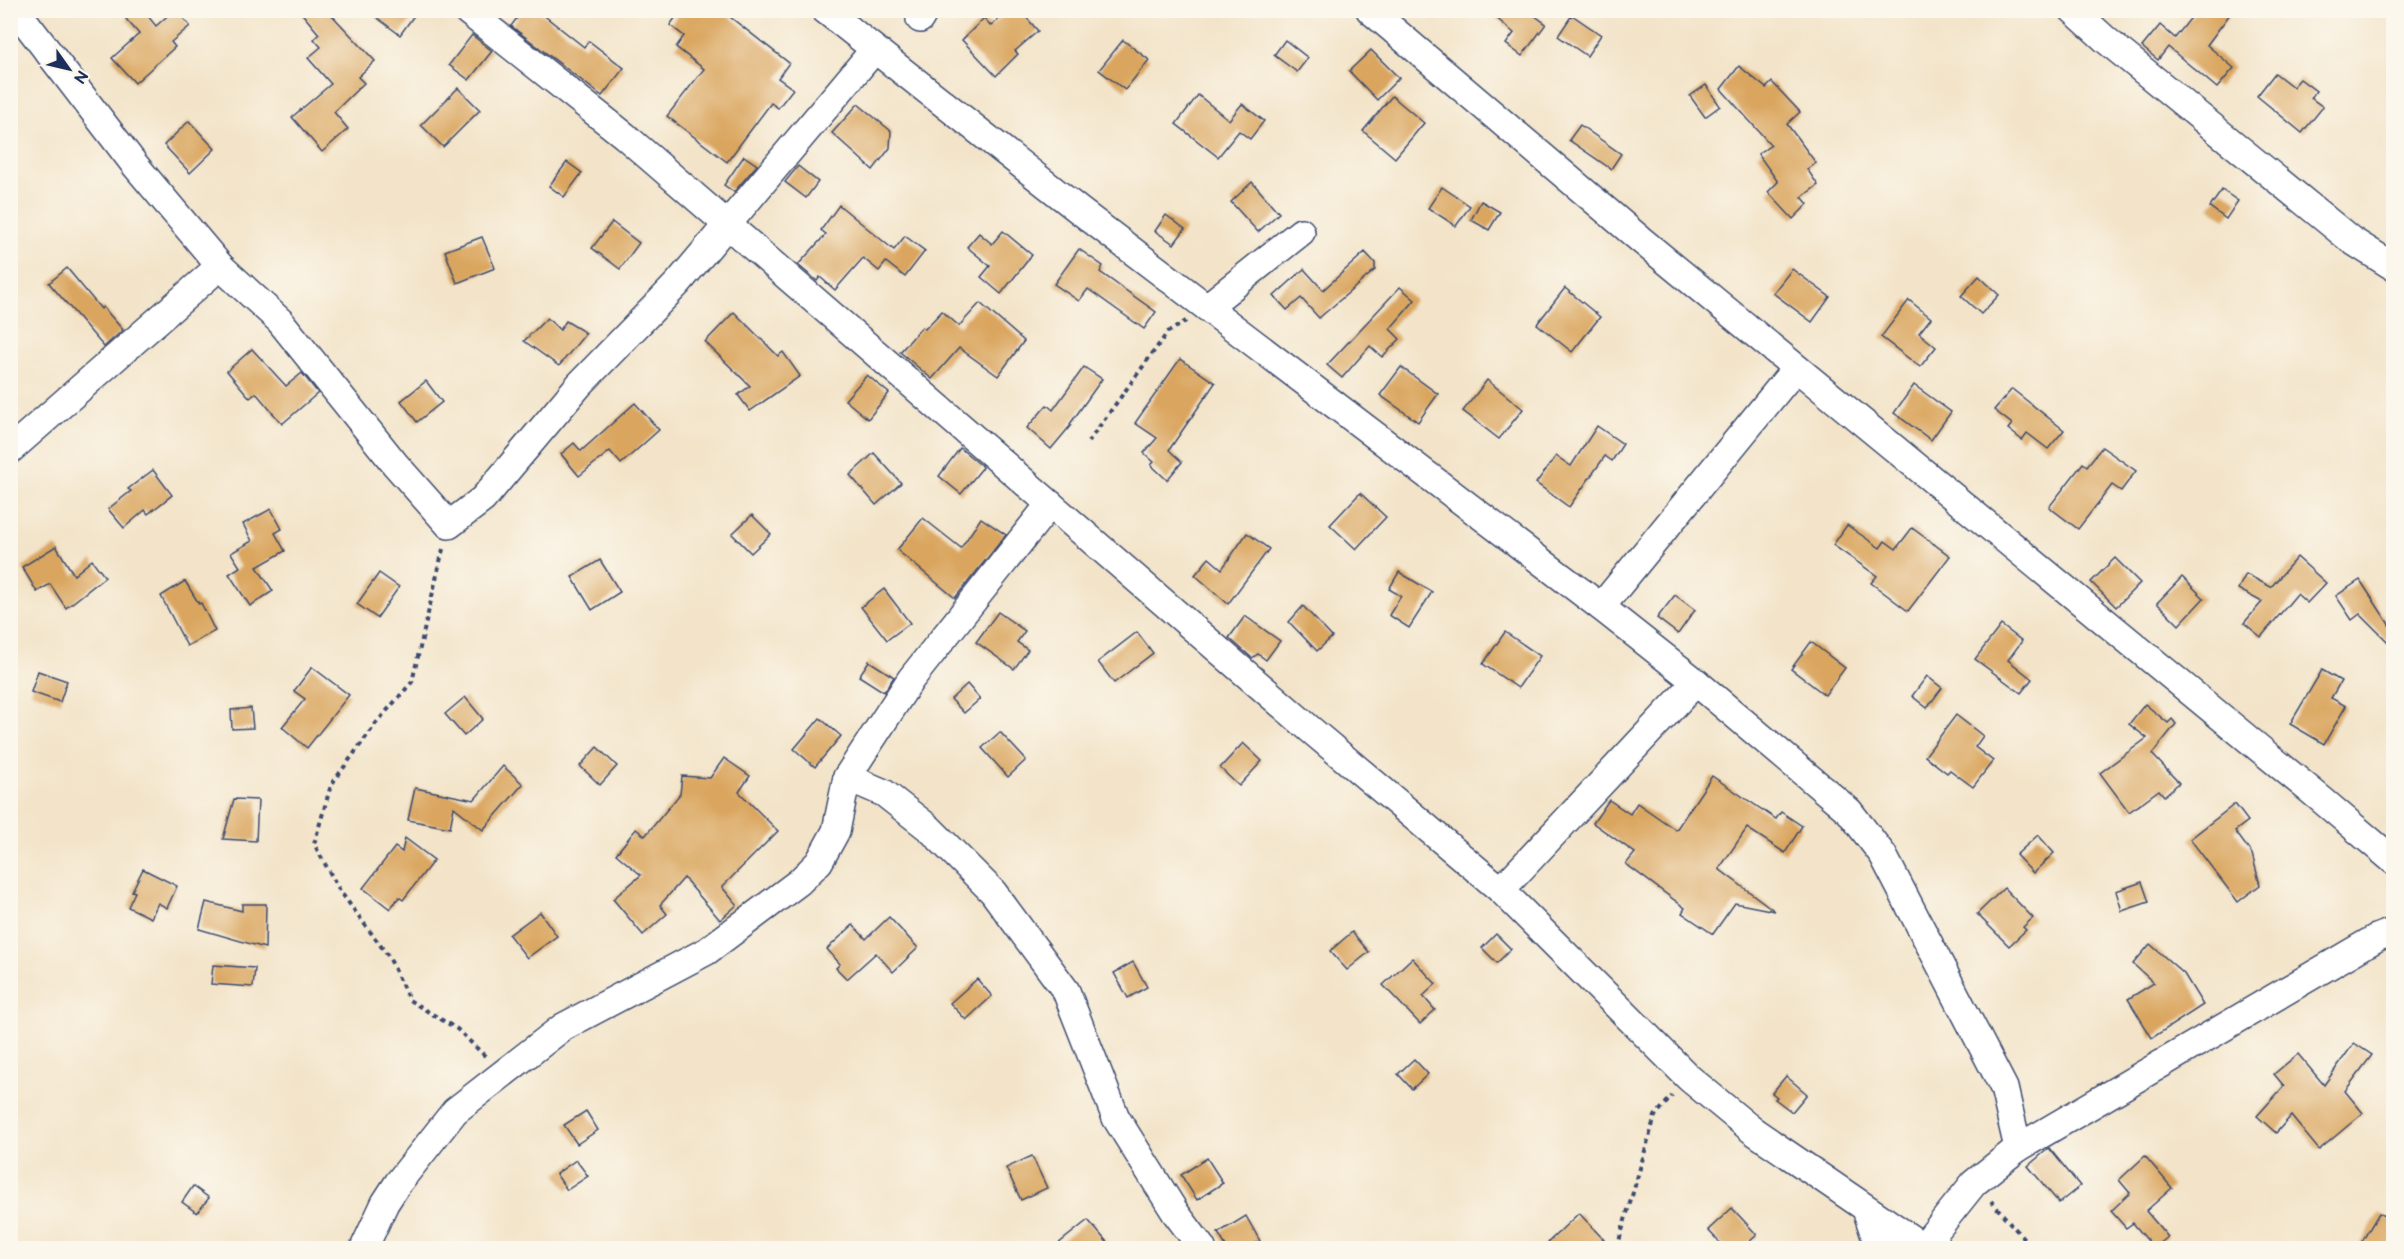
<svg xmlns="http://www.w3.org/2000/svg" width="2404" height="1259" font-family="'Balsamiq Sans',sans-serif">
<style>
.building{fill:#daa65f}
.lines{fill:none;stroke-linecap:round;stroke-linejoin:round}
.minor-casing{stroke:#3b4a6e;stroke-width:30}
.path{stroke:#3b4a6e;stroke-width:4;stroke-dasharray:4.5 4.5;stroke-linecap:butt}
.minor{stroke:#fff;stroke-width:27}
</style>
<rect width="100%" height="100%" fill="#fbf7ec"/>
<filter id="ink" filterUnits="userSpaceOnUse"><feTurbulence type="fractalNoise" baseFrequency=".0167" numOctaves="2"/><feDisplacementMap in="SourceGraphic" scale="12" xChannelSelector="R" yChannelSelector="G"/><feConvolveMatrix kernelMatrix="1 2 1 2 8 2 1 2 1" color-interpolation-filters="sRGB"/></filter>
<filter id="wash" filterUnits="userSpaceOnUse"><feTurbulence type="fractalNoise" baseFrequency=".008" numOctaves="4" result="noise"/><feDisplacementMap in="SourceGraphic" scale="24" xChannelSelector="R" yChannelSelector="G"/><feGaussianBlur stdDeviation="1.35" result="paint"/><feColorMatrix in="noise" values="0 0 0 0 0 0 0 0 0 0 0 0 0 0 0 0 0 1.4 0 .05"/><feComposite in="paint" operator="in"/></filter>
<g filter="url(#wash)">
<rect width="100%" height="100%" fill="#f3e4c9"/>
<g id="blocks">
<g class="building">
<polygon points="135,10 143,10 156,26 174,10 176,10 190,26 171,42 175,47 135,83 112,58 139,34 126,19"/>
<polygon points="299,10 327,10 375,61 358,77 364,83 334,112 348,129 322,152 292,117 331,84 308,58 321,47 314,39 319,34"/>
<polygon points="367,10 418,10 400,35"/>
<polygon points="523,10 537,10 584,47 589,41 624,68 602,96 511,26"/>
<polygon points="681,10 721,10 789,63 778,78 793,89 778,108 771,103 727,162 667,116 704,69 676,47 684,36 670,25"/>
<polygon points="1010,10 1020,10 1038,31 1015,51 1018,54 996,76 962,40 984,18 991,26"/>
<polygon points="1487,10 1527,10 1546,24 1522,56 1506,44 1514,33"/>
<polygon points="2197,10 2233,10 2207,45 2234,68 2217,88 2168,47 2158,60 2142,47 2160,25 2175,38"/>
<polygon points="1572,15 1601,35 1587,56 1558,36"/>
<polygon points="472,35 492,51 469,80 449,65"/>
<polygon points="1123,40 1149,60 1125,90 1099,70"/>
<polygon points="1285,40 1308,58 1297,72 1274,55"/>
<polygon points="1371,50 1399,78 1377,100 1349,71"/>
<polygon points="1739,66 1766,88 1772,82 1800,112 1787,124 1816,163 1807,169 1818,185 1802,197 1808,204 1793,219 1768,192 1778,182 1758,154 1771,145 1721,89"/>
<polygon points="2275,73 2293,87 2300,79 2316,91 2311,98 2323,107 2302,133 2257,96"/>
<polygon points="1706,85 1720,106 1705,117 1690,96"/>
<polygon points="458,88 480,110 443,147 421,125"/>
<polygon points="1198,95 1229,120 1242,104 1264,121 1250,139 1239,131 1218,157 1176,124"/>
<polygon points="1392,96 1424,123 1395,158 1363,131"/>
<polygon points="858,104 891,131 890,148 873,170 832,133"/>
<polygon points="189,121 215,149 190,173 164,145"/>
<polygon points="1580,125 1621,154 1611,169 1569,140"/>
<polygon points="744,156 757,165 734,192 724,185"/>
<polygon points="567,162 582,173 564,197 549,186"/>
<polygon points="798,166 818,182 806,198 785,182"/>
<polygon points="1252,182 1279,213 1258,232 1231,202"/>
<polygon points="1442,187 1470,206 1456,226 1428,208"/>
<polygon points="2222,190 2238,201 2226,219 2210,207"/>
<polygon points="1481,201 1500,212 1489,230 1471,220"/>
<polygon points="839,205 894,250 905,236 925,251 905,277 886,262 879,271 863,258 835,290 820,277 817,281 798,265 826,234 821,230"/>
<polygon points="1166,215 1185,229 1174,244 1155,231"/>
<polygon points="612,222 639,243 620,269 592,248"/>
<polygon points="1003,231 1032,255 1001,294 981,277 990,266 967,247 979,233 992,244"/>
<polygon points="482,237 495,268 457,283 445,251"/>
<polygon points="1079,249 1103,266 1100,272 1156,312 1144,329 1088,289 1079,301 1054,284"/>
<polygon points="1365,252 1375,263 1375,270 1319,318 1301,298 1287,310 1274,296 1304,269 1323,290"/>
<polygon points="67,268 101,309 103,307 123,330 104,347 49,283"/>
<polygon points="1792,269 1830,297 1812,322 1773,293"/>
<polygon points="1979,276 1999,295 1981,314 1961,296"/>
<polygon points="1400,287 1415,300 1390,329 1400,339 1382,357 1370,346 1342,378 1327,365"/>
<polygon points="1565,288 1600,317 1572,352 1537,324"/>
<polygon points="1909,300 1931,318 1919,333 1936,347 1920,367 1881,337"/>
<polygon points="980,303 1024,341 998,376 959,348 932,379 900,352 922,327 925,329 942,311 959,326"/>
<polygon points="734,312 778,356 783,352 800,376 750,411 738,395 750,386 705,342"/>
<polygon points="547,318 560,330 566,321 586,333 559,366 524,341"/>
<polygon points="252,349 286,386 302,373 318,393 282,424 256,393 250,398 227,371"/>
<polygon points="1180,359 1215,383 1169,450 1182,462 1167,480 1151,465 1154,462 1144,453 1157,438 1135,423"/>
<polygon points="1084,367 1102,379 1070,424 1071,425 1051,449 1027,428 1047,405 1053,410"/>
<polygon points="1401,367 1438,394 1418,422 1380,395"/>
<polygon points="867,375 889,393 868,419 845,400"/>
<polygon points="1487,380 1523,409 1499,439 1463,411"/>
<polygon points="426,381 442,402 417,422 401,401"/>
<polygon points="1914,385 1951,412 1931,440 1894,413"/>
<polygon points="2012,389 2064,430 2048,449 2027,433 2022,440 2008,429 2012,424 1994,410"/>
<polygon points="635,403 659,430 621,464 610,451 579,476 561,454 574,443 581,451"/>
<polygon points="1597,426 1623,444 1612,461 1605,456 1569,507 1536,483 1556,456 1571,466"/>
<polygon points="2102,447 2136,471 2121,491 2112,485 2078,529 2049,507 2083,463 2087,466"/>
<polygon points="960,448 983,467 961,494 939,476"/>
<polygon points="874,453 901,483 876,505 850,475"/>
<polygon points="153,470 172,495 148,514 145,510 124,528 108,509 131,491 128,489"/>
<polygon points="1360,493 1386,517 1356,549 1330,525"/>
<polygon points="271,509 282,529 275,533 285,551 257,567 273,591 250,606 229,574 240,567 231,553 252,541 243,524"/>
<polygon points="752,515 771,534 751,553 732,534"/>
<polygon points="923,518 961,548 981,518 1006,535 955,598 897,550"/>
<polygon points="1847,525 1880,548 1885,541 1896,549 1912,528 1950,556 1908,611 1871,583 1877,576 1833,545"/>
<polygon points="1247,533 1269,549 1228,604 1195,575 1209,558 1222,569"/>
<polygon points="56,546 74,575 92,560 105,577 66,608 50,584 37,592 22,567"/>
<polygon points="2297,557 2326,583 2307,603 2297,594 2261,637 2244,623 2262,602 2238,589 2246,574 2271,587"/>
<polygon points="2115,558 2140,583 2116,607 2091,582"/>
<polygon points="600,560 620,592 592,610 572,577"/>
<polygon points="1399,572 1432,592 1409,628 1389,615 1401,596 1389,589"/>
<polygon points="379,573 399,587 377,618 357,604"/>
<polygon points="2182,577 2204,598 2179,625 2157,603"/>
<polygon points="2360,580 2394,632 2394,648 2360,614 2352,620 2336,596"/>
<polygon points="185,581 199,604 201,603 215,631 187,646 161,596"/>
<polygon points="884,589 910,623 887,640 861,607"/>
<polygon points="1675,595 1695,610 1678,634 1657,618"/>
<polygon points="1303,606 1332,637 1317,651 1289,622"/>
<polygon points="998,612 1025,631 1017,642 1028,650 1014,669 976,642"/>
<polygon points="1245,616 1280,641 1266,660 1258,654 1252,658 1229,638"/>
<polygon points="2001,625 2022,641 2008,660 2032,679 2021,693 1975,659"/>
<polygon points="1137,632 1153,653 1114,683 1098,662"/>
<polygon points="1505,632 1540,656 1518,688 1483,664"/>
<polygon points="1811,642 1845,668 1825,695 1791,669"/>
<polygon points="869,661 894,677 884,692 859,676"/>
<polygon points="312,667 349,695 307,748 282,727 305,699 294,691"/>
<polygon points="2322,670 2341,681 2331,698 2346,706 2324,744 2290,724"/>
<polygon points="38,671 67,681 60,702 31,692"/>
<polygon points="1927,676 1942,688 1927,708 1912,696"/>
<polygon points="967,684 980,699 964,713 951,699"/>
<polygon points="465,697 483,719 464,736 445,714"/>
<polygon points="2145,704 2168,723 2172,719 2176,724 2152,754 2179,783 2164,796 2159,790 2129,812 2100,773 2147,738 2129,724"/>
<polygon points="251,708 253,728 232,729 231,710"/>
<polygon points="1956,715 1983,736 1975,747 1993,761 1973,787 1950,770 1947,773 1925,756"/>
<polygon points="820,718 841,736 815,767 794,749"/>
<polygon points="1000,732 1026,760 1008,777 982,748"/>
<polygon points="1243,743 1262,761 1239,786 1220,768"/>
<polygon points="597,747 617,766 600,785 580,766"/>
<polygon points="724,758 750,776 739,792 778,831 722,887 737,905 720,920 684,878 660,905 667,914 643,935 613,899 641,875 616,854 636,829 645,836 680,794 682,776 710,778"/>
<polygon points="503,766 523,784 483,830 454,807 450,828 408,820 415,788 474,800"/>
<polygon points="1712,776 1776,819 1781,812 1802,826 1785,853 1747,828 1719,869 1775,911 1735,903 1713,934 1682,913 1685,908 1626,864 1635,853 1593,823 1609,800 1630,814 1637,803 1676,830"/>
<polygon points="234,799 258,800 256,841 223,839"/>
<polygon points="2235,804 2248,821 2235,831 2252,854 2260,885 2238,902 2190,839"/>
<polygon points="2038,835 2054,853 2033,873 2016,855"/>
<polygon points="405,838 434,860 403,900 399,897 390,909 363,888 395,847 402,852"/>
<polygon points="143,869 177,886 167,908 158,903 151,918 128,907 135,892 132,891"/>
<polygon points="2142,882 2149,902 2122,911 2116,891"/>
<polygon points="2004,888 2033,918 2023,927 2026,930 2009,946 1977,914"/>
<polygon points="206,902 242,911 242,904 266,904 265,948 199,929"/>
<polygon points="540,912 557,936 527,958 509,935"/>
<polygon points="889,917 918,948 893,972 876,953 847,979 836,968 840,964 827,949 853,925 866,939"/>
<polygon points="1352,932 1369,952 1347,970 1330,951"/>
<polygon points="1496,934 1511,949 1497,963 1482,948"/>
<polygon points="2150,944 2184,974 2203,1005 2152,1038 2128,999 2154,983 2133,964"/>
<polygon points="1412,958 1436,984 1423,996 1435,1010 1420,1024 1383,985"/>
<polygon points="1133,962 1147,987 1128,998 1114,973"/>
<polygon points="213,965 255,968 253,987 211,984"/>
<polygon points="977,979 992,996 966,1020 950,1003"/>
<polygon points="2354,1043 2372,1055 2345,1091 2363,1113 2319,1150 2291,1116 2276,1133 2257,1116 2284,1086 2274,1074 2298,1054 2324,1085"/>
<polygon points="1414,1059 1428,1074 1412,1089 1398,1074"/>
<polygon points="1786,1076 1807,1094 1792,1112 1775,1099 1777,1097 1772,1093"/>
<polygon points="586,1111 598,1130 577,1144 564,1125"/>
<polygon points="2049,1148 2080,1186 2059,1203 2028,1166"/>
<polygon points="1032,1156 1047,1188 1021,1200 1006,1168"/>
<polygon points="2145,1156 2172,1188 2146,1211 2168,1237 2154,1248 2133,1223 2126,1228 2111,1211 2130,1193 2119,1180"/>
<polygon points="1207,1158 1223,1183 1197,1200 1181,1175"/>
<polygon points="576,1160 588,1176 567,1190 556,1174"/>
<polygon points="193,1186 209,1198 197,1213 182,1202"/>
<polygon points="1732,1208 1757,1235 1742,1248 1725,1248 1708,1230"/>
<polygon points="1579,1213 1604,1240 1595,1248 1542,1248"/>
<polygon points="2379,1213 2394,1222 2394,1248 2358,1248"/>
<polygon points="1246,1216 1260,1241 1248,1248 1227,1248 1218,1233"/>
<polygon points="1088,1220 1112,1248 1053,1248"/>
</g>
</g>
</g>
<g filter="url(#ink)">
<use href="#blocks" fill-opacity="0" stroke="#3b4a6e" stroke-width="1.5"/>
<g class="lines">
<defs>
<g id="minor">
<polyline points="16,10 135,165 220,266 280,321 395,464 449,525 483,499 579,385 678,283 874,50"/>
<polyline points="466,10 625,136 1311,730 1501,890 1689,1078 1752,1130 1923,1247"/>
<polyline points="825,10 1080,211 1601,607 1696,682 1849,811 1883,855 2004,1088 2018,1148"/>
<polyline points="1370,10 1641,240 2322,800 2394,861"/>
<polyline points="2073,10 2106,40 2351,240 2394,267"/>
<polyline points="920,19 925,10"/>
<polyline points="1207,307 1301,232"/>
<polyline points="10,450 220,266"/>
<polyline points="1601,607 1796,368"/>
<polyline points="847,777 884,793 930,829 993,892 1066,991 1116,1118 1175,1212 1202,1248"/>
<polyline points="1501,890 1696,682"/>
<polyline points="1866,1209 1879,1248"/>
<polyline points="364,1248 385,1203 398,1183 455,1111 563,1027 707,951 799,882 819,862 836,831 847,777 911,679 1050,504"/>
<polyline points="1922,1248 1974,1183 2018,1148 2376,938 2394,931"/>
</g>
</defs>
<use href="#minor" class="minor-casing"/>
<g class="path">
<polyline points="1088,442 1168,332 1186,321"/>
<polyline points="443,549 412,682 377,722 331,785 314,844 340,891 389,957 409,1000 457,1029 485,1056"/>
<polyline points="1991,1201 2032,1248"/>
<polyline points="1617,1248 1655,1116 1672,1096"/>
</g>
<use href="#minor" class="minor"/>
</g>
</g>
<rect width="2404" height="1259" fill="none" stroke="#fbf7ec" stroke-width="36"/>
<g transform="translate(69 69) rotate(124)" stroke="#fbf7ec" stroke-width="4.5" paint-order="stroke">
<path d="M0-4.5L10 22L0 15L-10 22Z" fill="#1b2f5e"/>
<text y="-9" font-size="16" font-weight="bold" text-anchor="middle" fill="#1b2f5e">N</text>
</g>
</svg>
